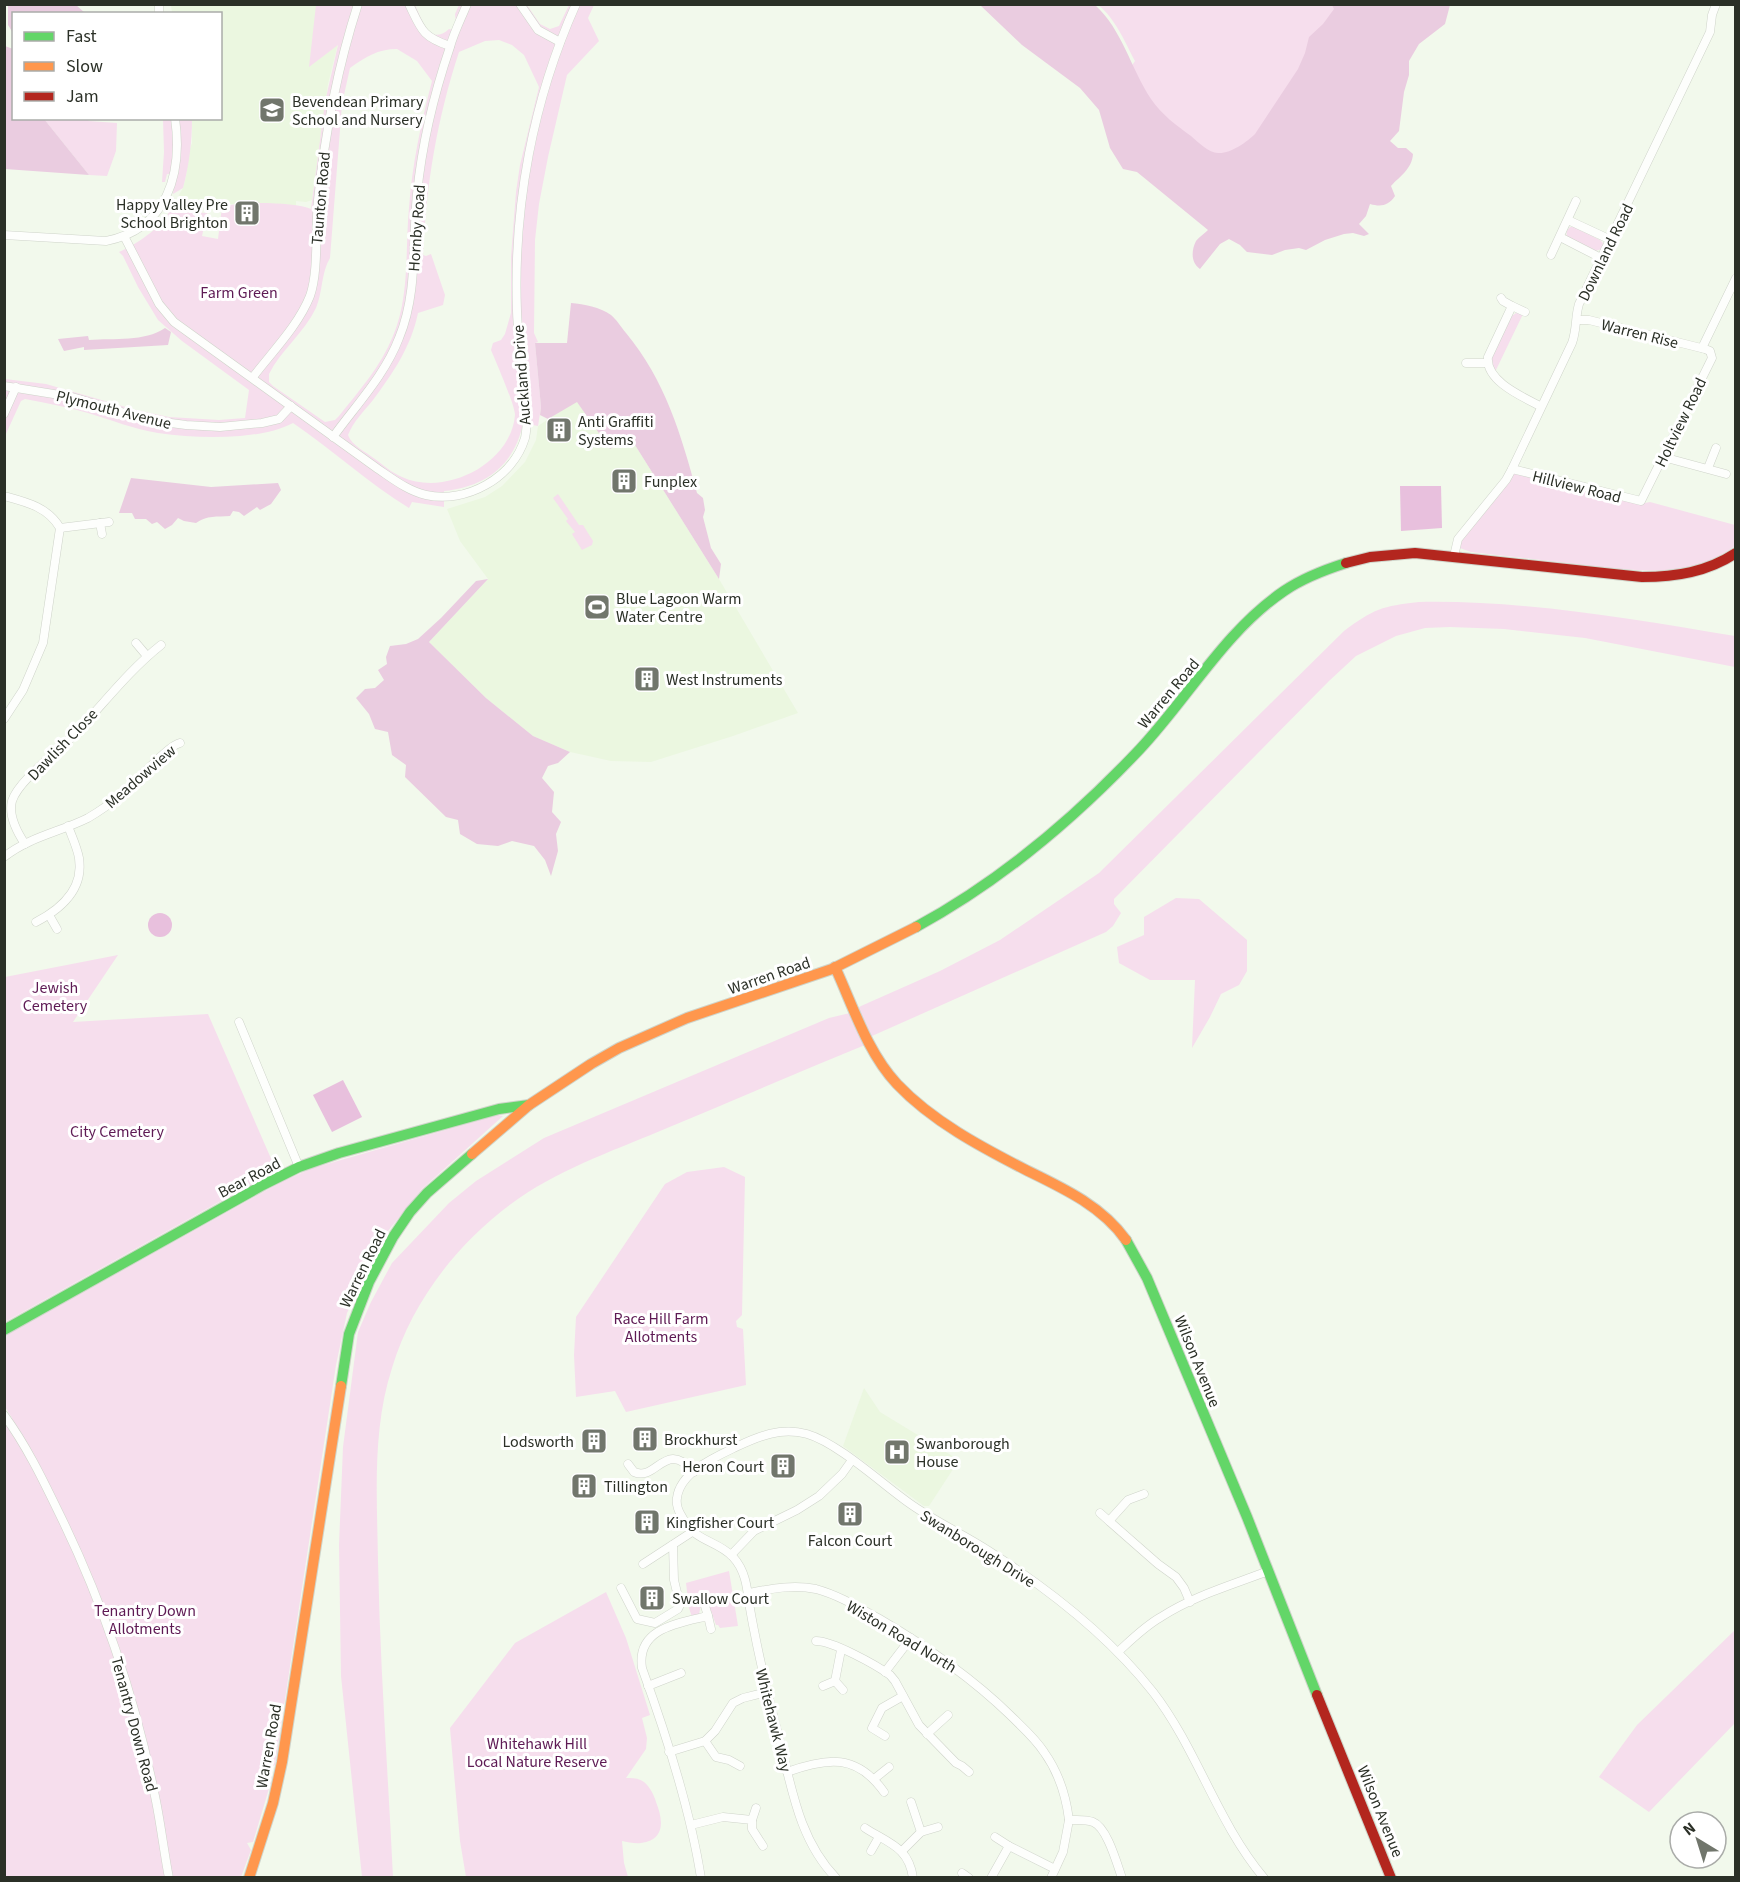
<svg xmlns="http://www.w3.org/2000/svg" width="1740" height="1882" font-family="'Source Sans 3',sans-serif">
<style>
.built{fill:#ebf7e0}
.green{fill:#f6deed;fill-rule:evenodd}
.forest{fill:#eacce0}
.water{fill:#e8c0dd}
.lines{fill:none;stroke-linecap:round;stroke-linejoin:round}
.street-casing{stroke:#cfd4ca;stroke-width:9}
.fast-casing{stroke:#cfd4ca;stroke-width:12}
.slow-casing{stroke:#cfd4ca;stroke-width:12}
.jam-casing{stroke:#cfd4ca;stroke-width:12}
.street{stroke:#fdfefc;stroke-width:8}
.fast{stroke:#63d668;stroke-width:10}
.slow{stroke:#ff974d;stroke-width:10}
.jam{stroke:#b3261e;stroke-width:10}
.labels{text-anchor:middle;stroke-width:6;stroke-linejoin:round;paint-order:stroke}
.poi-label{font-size:16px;fill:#2b3027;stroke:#fff;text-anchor:start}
.street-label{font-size:16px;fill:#2b3027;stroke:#fff}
.park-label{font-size:16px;fill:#5e1a54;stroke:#fff}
</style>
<rect width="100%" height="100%" fill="#f2f9ec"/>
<g class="built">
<polygon points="171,5 351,5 338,44 328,84 312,200 306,202 296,201 296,207 275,204 231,204 208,201 183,200 175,202 183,188 186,176 188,154 192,143 192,119 220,118 220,14 172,13"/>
<polygon points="577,400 630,437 719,579 798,713 733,736 651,762 611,761 593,757 570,752 533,736 486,698 429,642 488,579 460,541 447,509 485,497 502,486 525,462 536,440 538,426"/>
<polygon points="864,1388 880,1412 959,1460 929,1506 924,1506 843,1446"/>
</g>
<g class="green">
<path d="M316,5h99c7,14 14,42 34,24l8,2 -2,-17 4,-9h68l13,19 10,5 9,-3 10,-21h25l-6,13 11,23 -32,34 -19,82 -9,47 -4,36 -1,93 4,9 -3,1 6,64 -3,19 -15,-3c-8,42 -38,64 -79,68v16l-32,-5 -3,6c-41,-25 -76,-58 -116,-85 -17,9 -34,11 -53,13 -27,2 -55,1 -82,-3 -24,-4 -47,-13 -70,-20 -21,-6 -42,-10 -63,-14l-4,2 -16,35v-57l41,5 90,26 33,7 50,3 26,-2 4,-28 -67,-49 -24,-21 -20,-33 -15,-31 -4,-4c15,-6 36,-21 47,-34 3,-5 5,-13 10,-16 6,-4 14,-2 20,-1l-1,11 12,1 -5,23 16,3 4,-32c17,-6 72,-5 89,2l14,-107 13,-57 -29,22zM499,40l13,5 12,10 15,32 -19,78 -4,27 -5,65v56l-6,21 -4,6 -8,3 -2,7c5,12 24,55 24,65 -4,49 -70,82 -113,62 -10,-4 -19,-12 -27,-18 -9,-7 -23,-13 -27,-24 5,-13 16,-24 25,-35 20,-27 38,-53 45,-87l25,-8 2,-10 -14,-41 -5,2 -3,-1c3,-70 14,-136 36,-203l26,-11zM397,49l20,12 15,20c-11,42 -20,84 -23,127 -4,42 1,88 -16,128 -12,30 -34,55 -54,80l-4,4 -10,2 -52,-36 -4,-4v-8c12,-24 35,-41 47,-66 7,-17 5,-35 14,-50l12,-154 8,-36c15,-11 28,-19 47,-19z"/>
<path d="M1098,5h242l-107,180 -115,-99 17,-25c-10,-19 -20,-43 -37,-56z"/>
<polygon points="44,119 87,119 89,121 117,123 116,151 107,176 89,175"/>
<path d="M163,119h29c0,23 -3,46 -9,69l-10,6 2,-19 -8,-1 -2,8h-3l2,-30z"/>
<path d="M1570,227h4l26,13 3,3 -1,6 -7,2 -26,-12c-4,-5 -3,-8 1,-12z"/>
<polygon points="1516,313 1523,314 1495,372 1491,361 1492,357 1512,316"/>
<path d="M1512,471l133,32 5,-1 85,23v21c-49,35 -102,24 -159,18 -35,-4 -70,-8 -105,-12l-14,-5z"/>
<polygon points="558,494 579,525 583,525 593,541 592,545 582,550 572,534 575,532 566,521 568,519 553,498"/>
<path d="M1419,602c106,-2 212,17 316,34v31l-150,-29 -81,-9 -54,-2 -25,1 -29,8 -40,20 -27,25 -215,218v5l7,9 -8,13 -7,6 -234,104 -7,9c-68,28 -136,57 -205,86 -50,21 -105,40 -149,73 -55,41 -99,98 -119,164 -20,62 -15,128 -14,193 2,106 10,211 15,316h-31l-21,-201 -2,-131 4,-98 15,-115 13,-30 21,-39 57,-60 27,-22 68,-43 285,-120 21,-5 11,-7 79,-35 60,-31 99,-67 245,-242c30,-22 38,-25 75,-29z"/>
<polygon points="1176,898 1199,899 1247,940 1247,971 1239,985 1221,994 1210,1017 1192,1048 1195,980 1150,980 1119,963 1117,947 1144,935 1144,917"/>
<polygon points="118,955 73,1022 208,1014 276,1170 5,1322 5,977"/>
<polygon points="498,1115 503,1116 422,1189 388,1231 347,1313 336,1365 275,1765 272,1767 271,1782 253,1842 247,1843 251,1850 241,1877 5,1877 4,1422 12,1418 5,1407 5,1336 283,1181 313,1168"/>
<polygon points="724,1167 745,1177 742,1315 736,1321 737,1327 743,1329 746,1385 626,1412 615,1391 576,1397 574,1355 576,1317 665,1184 687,1172"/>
<polygon points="729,1571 738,1626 720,1628 718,1625 716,1625 708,1603 701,1605 699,1614 692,1617 689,1608 686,1583"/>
<path d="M606,1592l20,46 24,77 -8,3 5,20 -1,11 -20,29c6,0 13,0 18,4 6,5 10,13 12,20 7,17 10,38 -15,41 -6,1 -13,-1 -19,-2l2,22 4,14h-162l-6,-36 -10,-113 65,-85z"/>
<polygon points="1735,1630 1735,1723 1649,1812 1599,1777 1637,1725"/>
</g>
<g class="forest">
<polygon points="8,5 76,5 85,13 14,14 13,33 8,25"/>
<path d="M976,5h119c27,24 36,64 56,94 11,16 25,26 40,37 7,6 18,17 27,17 12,1 29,-11 37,-19l43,-65 7,-16 4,-16 14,-13 11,-15 -2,-4h118l-5,19 -26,20 -10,17v14l-5,17 -5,39 -9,10 8,7h8l7,6c-1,15 -13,22 -22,32l4,10c-7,10 -14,11 -25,8l-4,12 -7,8 10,10 -5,2 -11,-3 -9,1 -19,6 -19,10 -7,-2 -14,2 -13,5 -25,-3 -7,-7 -11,-6 -9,5 -20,25c-9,-6 -9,-18 -4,-28 3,-4 9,-8 12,-11l-71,-58 -14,-3 -13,-21 -11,-38 -19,-22 -58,-43 -42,-40z"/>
<polygon points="5,46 13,49 14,118 44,119 89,175 5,169"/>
<path d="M571,303c13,1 29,4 40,12 5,4 10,12 15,18 39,47 55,101 71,160l6,5 2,12 -2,7 8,31 10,16 -2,15 -89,-142 -20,12 -33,-47 -29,17 -8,-4 1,-8 -6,-64h32z"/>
<path d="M165,328l6,4 -3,13 -84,5v-3l-20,4 -6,-12 30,-3 1,4c26,-2 55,2 76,-12z"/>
<path d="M131,478l80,9 67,-4 3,7 -10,14 -11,6 -3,-3 -13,9 -5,-4 -6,-1 -3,5c-13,1 -23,-1 -34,7l-12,-2 -6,-3 -6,7 -7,4 -8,-7 -5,2 -6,-5h-11l-3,-6h-13z"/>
<polygon points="488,579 429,642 486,698 533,736 570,752 558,763 548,766 542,778 554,792 552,812 561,822 556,834 558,851 551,876 545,860 534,846 512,841 498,846 477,844 460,834 458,820 446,817 405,777 406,765 392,755 388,732 375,729 369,714 356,698 365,689 375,688 384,680 378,670 387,664 386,657 390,646 406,644 418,639 441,618 476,581"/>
</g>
<g class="water">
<polygon points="1400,486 1441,486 1442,528 1401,531"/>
<circle cx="160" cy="925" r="12"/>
<polygon points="343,1080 362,1117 332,1132 313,1095"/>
</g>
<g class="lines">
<defs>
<g id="street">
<path d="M409,4c12,25 13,33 41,42"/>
<polyline points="520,4 538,30 560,42"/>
<polyline points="159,14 159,4"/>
<polyline points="1568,220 1611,240"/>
<path d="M4,235l102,6c61,-12 77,-67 69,-123"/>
<path d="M124,236l35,68 15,18 204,147c15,10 30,22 48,26 40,9 87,-17 99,-57 2,-9 2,-18 2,-28 -3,-33 -9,-66 -10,-99 -4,-105 16,-211 59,-307"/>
<polyline points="1560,237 1601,258"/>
<polyline points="1551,255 1576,201"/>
<polyline points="1501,298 1503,301 1512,306"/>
<path d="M1525,312l-13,-6 -24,51c-3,24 35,40 52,49"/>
<polyline points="1702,348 1736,278"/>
<polyline points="1466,363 1487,363"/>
<path d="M253,377c19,-25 45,-51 57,-81 9,-25 5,-68 8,-96 7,-67 19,-131 40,-196"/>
<polyline points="4,386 72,397 148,420 186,425 220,427 262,423 279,419 291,406"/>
<polyline points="4,414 16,387"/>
<path d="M333,437c23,-32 52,-62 66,-99 19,-45 13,-96 18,-144 5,-50 17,-100 33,-147 4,-15 11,-28 17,-43"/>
<polyline points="1663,457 1726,474"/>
<polyline points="1708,468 1716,448"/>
<polyline points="1512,469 1641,501 1712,358 1710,351 1705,349 1589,320 1577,320"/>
<path d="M4,496c22,6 44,11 56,32l-17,115 -20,47 -19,29"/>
<polyline points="100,523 102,534"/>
<polyline points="60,528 109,522"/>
<path d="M1454,556l4,-17 48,-59 6,-11 60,-126c5,-14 3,-26 7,-39l131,-272 2,-17 4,-11"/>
<polyline points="136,643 147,656"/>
<path d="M25,844c-8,-12 -17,-28 -13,-43 6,-20 44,-48 60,-64 30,-31 55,-65 89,-92"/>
<path d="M4,857c25,-20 56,-25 84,-39 10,-6 21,-13 30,-21 14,-10 50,-52 62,-54"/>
<polyline points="49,915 57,929"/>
<path d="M36,922c25,-13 48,-33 43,-64 -2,-11 -7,-21 -11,-32"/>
<polyline points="239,1022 299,1167"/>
<path d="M4,1415c22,30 38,63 54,96 45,91 78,190 98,290 5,25 8,51 13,77"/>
<path d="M628,1464l6,8c23,10 31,-34 60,0"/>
<polyline points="1144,1494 1128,1500 1109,1521 1158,1564 1176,1577 1184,1588 1190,1602"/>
<polyline points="1100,1513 1109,1521"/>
<polyline points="731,1555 754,1531 797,1510 819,1496 842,1474 852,1460"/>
<polyline points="643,1564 692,1532"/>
<polyline points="621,1588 637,1619 655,1623 678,1609 680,1605 674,1580 673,1545"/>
<path d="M748,1593c22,-4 45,-9 68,-4 22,6 42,18 62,29 48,28 92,58 132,97 12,12 25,23 34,37 15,21 22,43 25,68 7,0 17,-1 24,2 14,5 24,42 29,56"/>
<polyline points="705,1606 708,1616"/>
<path d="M816,1641c17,0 60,24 74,34l5,6 24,44 37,38 6,3 7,6"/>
<path d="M1118,1652c14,-13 27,-26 43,-35 32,-21 71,-32 107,-46"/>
<polyline points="885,1672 911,1638"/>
<polyline points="835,1681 843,1690"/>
<polyline points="648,1686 681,1673"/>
<polyline points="823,1686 835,1681 841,1650"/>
<polyline points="927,1734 948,1715"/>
<polyline points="885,1736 872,1728 882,1708 903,1696"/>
<polyline points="705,1741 716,1757 729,1760 740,1766"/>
<polyline points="669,1752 705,1741 715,1731 733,1703 743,1698 767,1692"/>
<path d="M787,1772c41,-15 70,-18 97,20"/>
<polyline points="874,1779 889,1767"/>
<polyline points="911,1802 921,1832"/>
<polyline points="752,1820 756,1808"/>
<polyline points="691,1825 723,1817 752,1820 752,1829 763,1846"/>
<path d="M865,1828c23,15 44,19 48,50"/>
<polyline points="995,1837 1009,1846"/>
<polyline points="871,1851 879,1837"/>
<polyline points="902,1851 921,1832 938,1827"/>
<polyline points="962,1873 969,1878"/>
<path d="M701,1878c-11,-70 -35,-144 -59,-210 -6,-40 37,-45 66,-52l3,13"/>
<path d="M836,1878c-36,-37 -44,-88 -56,-136 -12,-46 -23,-92 -31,-139 -2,-17 -4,-33 -16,-46 -17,-18 -39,-14 -52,-42 -3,-5 -5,-11 -4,-17 3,-26 38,-41 59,-51 23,-11 45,-20 71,-13 31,9 75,50 102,69 25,18 54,31 80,48 61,39 119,84 164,141 44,57 64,130 111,186"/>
<polyline points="991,1878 1009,1846 1055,1869"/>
<polyline points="1051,1878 1063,1852 1069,1820"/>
</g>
<g id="fast">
<path d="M916,927c85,-46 157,-107 224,-178 48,-51 85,-118 144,-158 19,-13 40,-21 62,-28"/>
<polyline points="1126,1240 1147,1278 1247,1517 1317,1695"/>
<polyline points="4,1330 263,1185 299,1167 339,1153 499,1109 529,1105"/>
<polyline points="341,1386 349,1334 369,1282 393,1237 410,1212 427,1193 472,1154"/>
</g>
<g id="slow">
<path d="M835,967c18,39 32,85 62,117 35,37 84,63 129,86 37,18 76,36 100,70"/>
<polyline points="472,1154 529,1105 591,1064 619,1048 687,1018 832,969 916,927"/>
<polyline points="249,1878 273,1803 282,1762 341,1386"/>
</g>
<g id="jam">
<path d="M1346,563l24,-6 45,-4 227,24c34,0 65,-5 94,-24"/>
<polyline points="1317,1695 1391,1878"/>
</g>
</defs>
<use href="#street" class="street-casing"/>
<use href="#fast" class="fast-casing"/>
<use href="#slow" class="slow-casing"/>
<use href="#jam" class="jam-casing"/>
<use href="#street" class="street"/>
<use href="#fast" class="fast"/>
<use href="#slow" class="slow"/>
<use href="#jam" class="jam"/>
</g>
<defs>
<symbol id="school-square" viewBox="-11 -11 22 22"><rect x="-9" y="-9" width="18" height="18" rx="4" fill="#71766c" stroke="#fff"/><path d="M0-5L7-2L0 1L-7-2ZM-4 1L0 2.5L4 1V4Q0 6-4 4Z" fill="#fff"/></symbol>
<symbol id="building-square" viewBox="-11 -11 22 22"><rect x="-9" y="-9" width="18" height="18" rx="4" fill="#71766c" stroke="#fff"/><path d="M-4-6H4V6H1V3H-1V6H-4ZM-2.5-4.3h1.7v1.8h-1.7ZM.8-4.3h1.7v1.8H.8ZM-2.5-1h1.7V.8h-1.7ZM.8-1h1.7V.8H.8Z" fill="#fff"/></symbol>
<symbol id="stadium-square" viewBox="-11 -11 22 22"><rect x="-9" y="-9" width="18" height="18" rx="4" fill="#71766c" stroke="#fff"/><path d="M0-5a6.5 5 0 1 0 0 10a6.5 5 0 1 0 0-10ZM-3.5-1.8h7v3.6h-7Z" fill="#fff"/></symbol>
<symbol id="hospital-square" viewBox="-11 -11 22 22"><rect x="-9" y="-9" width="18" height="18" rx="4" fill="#71766c" stroke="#fff"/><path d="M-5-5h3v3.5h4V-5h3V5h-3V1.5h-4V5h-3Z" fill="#fff"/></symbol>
</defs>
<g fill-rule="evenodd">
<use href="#school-square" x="257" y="95" width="30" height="30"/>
<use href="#building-square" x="232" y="198" width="30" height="30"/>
<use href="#building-square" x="544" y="415" width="30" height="30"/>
<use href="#building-square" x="609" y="466" width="30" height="30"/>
<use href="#stadium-square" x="582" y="592" width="30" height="30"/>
<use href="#building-square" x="632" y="664" width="30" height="30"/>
<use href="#building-square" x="630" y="1424" width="30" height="30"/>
<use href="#building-square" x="579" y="1426" width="30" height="30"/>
<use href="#hospital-square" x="882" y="1437" width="30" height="30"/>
<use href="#building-square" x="768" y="1451" width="30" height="30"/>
<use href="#building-square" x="569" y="1471" width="30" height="30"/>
<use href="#building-square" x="835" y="1499" width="30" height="30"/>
<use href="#building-square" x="632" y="1507" width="30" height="30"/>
<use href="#building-square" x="637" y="1583" width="30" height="30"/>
</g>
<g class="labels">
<g class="poi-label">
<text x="292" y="107">Bevendean Primary<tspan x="292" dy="18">School and Nursery</tspan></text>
<text x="228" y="210" text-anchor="end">Happy Valley Pre<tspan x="228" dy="18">School Brighton</tspan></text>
<text x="578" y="427">Anti Graffiti<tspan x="578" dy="18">Systems</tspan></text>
<text x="644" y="487">Funplex</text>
<text x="616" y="604">Blue Lagoon Warm<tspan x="616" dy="18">Water Centre</tspan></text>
<text x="666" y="685">West Instruments</text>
<text x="664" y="1445">Brockhurst</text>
<text x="574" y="1447" text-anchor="end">Lodsworth</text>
<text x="916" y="1449">Swanborough<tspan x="916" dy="18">House</tspan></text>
<text x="764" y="1472" text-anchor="end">Heron Court</text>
<text x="604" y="1492">Tillington</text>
<text x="666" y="1528">Kingfisher Court</text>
<text x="850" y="1546" text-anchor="middle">Falcon Court</text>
<text x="672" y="1604">Swallow Court</text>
</g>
<g class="street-label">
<text transform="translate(320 198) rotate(-85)" y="6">Taunton Road</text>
<text transform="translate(416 228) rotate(-86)" y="6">Hornby Road</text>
<text transform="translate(1605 252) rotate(-64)" y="6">Downland Road</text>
<text transform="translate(1640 333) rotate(14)" y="6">Warren Rise</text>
<text transform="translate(521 375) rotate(-94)" y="6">Auckland Drive</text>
<text transform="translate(114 409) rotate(14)" y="6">Plymouth Avenue</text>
<text transform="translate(1680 422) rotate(-64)" y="6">Holtview Road</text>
<text transform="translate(1577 486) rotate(14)" y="6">Hillview Road</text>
<text transform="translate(1168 693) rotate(-50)" y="6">Warren Road</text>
<text transform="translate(62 744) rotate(-46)" y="6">Dawlish Close</text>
<text transform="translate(140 776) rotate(-41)" y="6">Meadowview</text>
<text transform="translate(769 975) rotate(-19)" y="6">Warren Road</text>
<text transform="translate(249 1177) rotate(-28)" y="6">Bear Road</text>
<text transform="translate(362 1268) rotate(-64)" y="6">Warren Road</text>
<text transform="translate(1198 1361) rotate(68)" y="6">Wilson Avenue</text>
<text transform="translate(978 1548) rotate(32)" y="6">Swanborough Drive</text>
<text transform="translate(902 1636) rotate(31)" y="6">Wiston Road North</text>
<text transform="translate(774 1720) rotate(76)" y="6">Whitehawk Way</text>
<text transform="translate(135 1724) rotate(75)" y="6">Tenantry Down Road</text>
<text transform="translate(268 1746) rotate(-80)" y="6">Warren Road</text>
<text transform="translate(1381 1811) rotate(68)" y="6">Wilson Avenue</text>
</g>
<g class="park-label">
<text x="239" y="298">Farm Green</text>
<text x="55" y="993">Jewish<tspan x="55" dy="18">Cemetery</tspan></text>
<text x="117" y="1137">City Cemetery</text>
<text x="661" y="1324">Race Hill Farm<tspan x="661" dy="18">Allotments</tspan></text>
<text x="145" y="1616">Tenantry Down<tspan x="145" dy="18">Allotments</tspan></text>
<text x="537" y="1749">Whitehawk Hill<tspan x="537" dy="18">Local Nature Reserve</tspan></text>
</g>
</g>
<rect width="1740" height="1882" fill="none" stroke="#2b3027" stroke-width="12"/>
<rect x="12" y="12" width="210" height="108" fill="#ffffff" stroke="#aaaca9" stroke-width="1.5"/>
<rect x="24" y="32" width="30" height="9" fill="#63d668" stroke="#aaaca9" stroke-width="1.5"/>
<text x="66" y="42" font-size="18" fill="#2b3027">Fast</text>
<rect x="24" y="62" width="30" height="9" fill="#ff974d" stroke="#aaaca9" stroke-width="1.5"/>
<text x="66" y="72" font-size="18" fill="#2b3027">Slow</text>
<rect x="24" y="92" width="30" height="9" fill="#b3261e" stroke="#aaaca9" stroke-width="1.5"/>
<text x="66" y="102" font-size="18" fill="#2b3027">Jam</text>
<g transform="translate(1698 1840) rotate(322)"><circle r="28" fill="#ffffff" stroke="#aaaca9" stroke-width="1.5"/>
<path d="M0-4.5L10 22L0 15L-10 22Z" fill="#71766c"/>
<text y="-9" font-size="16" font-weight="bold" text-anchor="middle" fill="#2b3027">N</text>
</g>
</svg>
